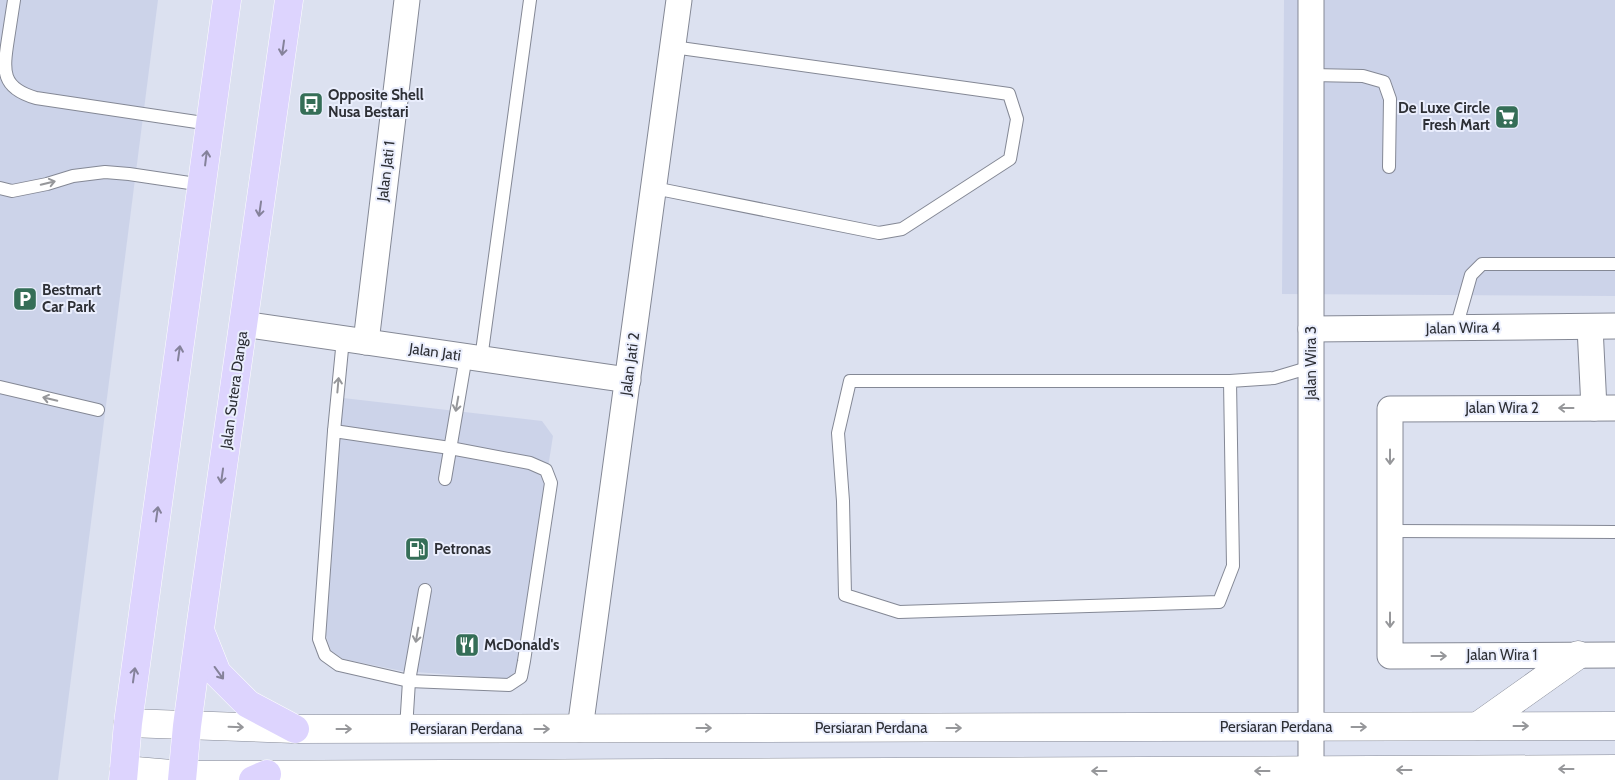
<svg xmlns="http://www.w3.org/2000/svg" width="1615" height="780" font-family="Cabin,sans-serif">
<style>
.built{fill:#ccd3e9}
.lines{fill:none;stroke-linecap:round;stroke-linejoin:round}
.lane-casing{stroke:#848895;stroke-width:14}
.street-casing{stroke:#848895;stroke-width:27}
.secondary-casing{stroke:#848895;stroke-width:29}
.primary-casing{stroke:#fff;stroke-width:29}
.lane{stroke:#fff;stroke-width:12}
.street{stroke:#fff;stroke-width:25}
.secondary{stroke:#fff;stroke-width:28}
.primary{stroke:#ddd4fe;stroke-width:28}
.oneway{stroke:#85829a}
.oneway2{stroke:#96979a}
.labels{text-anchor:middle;stroke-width:4;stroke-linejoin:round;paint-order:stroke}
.poi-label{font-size:15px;font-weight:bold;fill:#2d2f35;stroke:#eaeefd;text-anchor:start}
.street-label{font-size:15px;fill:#2d2f35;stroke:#eaeefd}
</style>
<rect width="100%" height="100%" fill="#dce1f0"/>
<g class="built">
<polygon points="0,0 158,0 58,780 0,780"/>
<polygon points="1284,0 1615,0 1615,296 1282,294"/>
<polygon points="343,398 542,421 553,436 516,670 510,679 402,671 343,659 331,651 326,635"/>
</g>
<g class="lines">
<defs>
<g id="lane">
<path d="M14,0c-2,13 -4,26 -6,39 -5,32 -7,49 28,59l174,26"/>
<polyline points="1311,75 1363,76 1384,82 1390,99 1389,167"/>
<polyline points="0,188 12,191 47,184 73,176 105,172 129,174 203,185"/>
<polyline points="654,188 879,233 902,229 1010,159 1017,119 1009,94 673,47"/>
<polyline points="1456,328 1471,275 1482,264 1615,264"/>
<polyline points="481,359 530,0"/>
<polyline points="1230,381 1233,566 1219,602 899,612 845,595 843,501 838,433 850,381 1230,381 1274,378 1311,367"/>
<polyline points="0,387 98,410"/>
<polygon points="334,431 450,448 530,463 546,470 551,483 524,661 521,677 509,685 409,681 339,665 325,655 319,639"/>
<polyline points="334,431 343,339"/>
<polyline points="445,479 466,356"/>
<polyline points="1390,531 1615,532"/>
<polyline points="406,729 409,681 425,590"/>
</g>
<g id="street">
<polyline points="1311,0 1311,780"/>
<polyline points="243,324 628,380"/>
<polyline points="1590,327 1594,408"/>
<polyline points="1311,329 1615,326"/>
<polyline points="366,342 407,0"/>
<polyline points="1615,408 1390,409 1390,656 1615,655"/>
<polyline points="580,729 679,0"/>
</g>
<g id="secondary">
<polyline points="128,723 295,729 1615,726"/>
<polyline points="1478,726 1578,655"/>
<polyline points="124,770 183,775 1615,769"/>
</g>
<g id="primary">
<polyline points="201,633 217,673 248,704 295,729"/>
<polyline points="123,780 128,723 227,0"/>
<polyline points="182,780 187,726 200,629 289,0"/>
<polyline points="253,780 267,774"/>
</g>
</defs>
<use href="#lane" class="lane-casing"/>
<use href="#street" class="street-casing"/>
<use href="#secondary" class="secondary-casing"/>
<use href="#primary" class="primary-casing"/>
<use href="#lane" class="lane"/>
<use href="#street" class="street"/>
<use href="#secondary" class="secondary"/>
<use href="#primary" class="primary"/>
</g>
<defs><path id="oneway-shaft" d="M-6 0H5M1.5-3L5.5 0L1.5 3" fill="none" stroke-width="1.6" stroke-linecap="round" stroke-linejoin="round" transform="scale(1.25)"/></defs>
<g class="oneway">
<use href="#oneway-shaft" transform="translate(283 48) rotate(98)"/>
<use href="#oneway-shaft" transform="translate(206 158) rotate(-83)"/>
<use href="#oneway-shaft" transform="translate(260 209) rotate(98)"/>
<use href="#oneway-shaft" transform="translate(179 353) rotate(-82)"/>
<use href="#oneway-shaft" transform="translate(222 476) rotate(98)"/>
<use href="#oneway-shaft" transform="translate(157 514) rotate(-82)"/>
<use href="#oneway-shaft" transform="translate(219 673) rotate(54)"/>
<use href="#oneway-shaft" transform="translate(134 675) rotate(-82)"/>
</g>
<g class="oneway2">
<use href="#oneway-shaft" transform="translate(48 183) rotate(-14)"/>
<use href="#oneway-shaft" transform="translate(338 385) rotate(-85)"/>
<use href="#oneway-shaft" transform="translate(50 399) rotate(-167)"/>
<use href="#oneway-shaft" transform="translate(457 404) rotate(100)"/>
<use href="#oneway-shaft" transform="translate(1566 408) rotate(180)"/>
<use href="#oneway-shaft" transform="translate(1390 457) rotate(90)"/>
<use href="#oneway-shaft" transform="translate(1390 620) rotate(90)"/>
<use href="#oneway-shaft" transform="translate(417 635) rotate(100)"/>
<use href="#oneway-shaft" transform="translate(1439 656)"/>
<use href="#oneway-shaft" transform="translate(1521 726)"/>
<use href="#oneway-shaft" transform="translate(236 727) rotate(2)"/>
<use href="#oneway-shaft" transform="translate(1359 727)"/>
<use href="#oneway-shaft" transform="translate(704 728)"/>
<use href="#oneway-shaft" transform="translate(954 728)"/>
<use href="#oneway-shaft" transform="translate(344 729)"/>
<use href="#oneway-shaft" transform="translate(542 729)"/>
<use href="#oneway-shaft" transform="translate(1566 769) rotate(180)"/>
<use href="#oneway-shaft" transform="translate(1404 770) rotate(180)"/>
<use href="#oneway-shaft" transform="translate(1099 771) rotate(180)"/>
<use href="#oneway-shaft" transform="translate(1262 771) rotate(180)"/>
</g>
<defs>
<symbol id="bus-square" viewBox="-11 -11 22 22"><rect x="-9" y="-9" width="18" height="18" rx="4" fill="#356e57" stroke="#eaeefd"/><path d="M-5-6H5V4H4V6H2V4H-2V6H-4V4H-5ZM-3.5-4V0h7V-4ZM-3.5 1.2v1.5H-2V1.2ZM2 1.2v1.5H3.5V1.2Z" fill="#fff"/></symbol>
<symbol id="supermarket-square" viewBox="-11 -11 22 22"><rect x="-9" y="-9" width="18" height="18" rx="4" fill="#356e57" stroke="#eaeefd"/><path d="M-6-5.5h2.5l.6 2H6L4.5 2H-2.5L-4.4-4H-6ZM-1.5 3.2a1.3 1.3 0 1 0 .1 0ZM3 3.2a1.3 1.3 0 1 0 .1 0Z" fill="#fff"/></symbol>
<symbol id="parking-square" viewBox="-11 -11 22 22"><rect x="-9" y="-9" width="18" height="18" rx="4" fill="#356e57" stroke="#eaeefd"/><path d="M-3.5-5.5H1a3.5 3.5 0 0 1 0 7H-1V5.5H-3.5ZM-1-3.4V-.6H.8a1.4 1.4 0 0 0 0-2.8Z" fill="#fff"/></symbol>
<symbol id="fuel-square" viewBox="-11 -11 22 22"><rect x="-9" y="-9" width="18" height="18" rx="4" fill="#356e57" stroke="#eaeefd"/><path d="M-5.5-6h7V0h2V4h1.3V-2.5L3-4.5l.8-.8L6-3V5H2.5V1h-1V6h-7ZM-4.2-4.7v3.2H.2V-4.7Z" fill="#fff"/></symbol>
<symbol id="restaurant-square" viewBox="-11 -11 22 22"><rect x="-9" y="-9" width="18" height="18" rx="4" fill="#356e57" stroke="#eaeefd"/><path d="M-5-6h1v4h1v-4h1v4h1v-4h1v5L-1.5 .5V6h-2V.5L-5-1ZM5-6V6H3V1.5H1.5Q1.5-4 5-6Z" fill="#fff"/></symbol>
</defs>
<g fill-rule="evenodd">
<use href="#bus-square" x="297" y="90" width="28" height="28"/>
<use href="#supermarket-square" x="1493" y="103" width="28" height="28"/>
<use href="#parking-square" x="11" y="285" width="28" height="28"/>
<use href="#fuel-square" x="403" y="535" width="28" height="28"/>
<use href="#restaurant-square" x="453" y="631" width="28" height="28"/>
</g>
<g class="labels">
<g class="poi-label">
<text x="328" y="100">Opposite Shell<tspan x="328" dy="17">Nusa Bestari</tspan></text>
<text x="1490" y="113" text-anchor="end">De Luxe Circle<tspan x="1490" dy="17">Fresh Mart</tspan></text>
<text x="42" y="295">Bestmart<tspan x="42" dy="17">Car Park</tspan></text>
<text x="434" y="554">Petronas</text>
<text x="484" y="650">McDonald's</text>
</g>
<g class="street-label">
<text transform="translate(386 171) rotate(-83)" y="5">Jalan Jati 1</text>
<text transform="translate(1463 328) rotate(-1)" y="5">Jalan Wira 4</text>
<text transform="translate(435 352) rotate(8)" y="5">Jalan Jati</text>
<text transform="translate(1311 363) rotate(-90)" y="5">Jalan Wira 3</text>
<text transform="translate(630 364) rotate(-82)" y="5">Jalan Jati 2</text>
<text transform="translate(234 390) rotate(-82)" y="5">Jalan Sutera Danga</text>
<text x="1502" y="413">Jalan Wira 2</text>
<text x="1502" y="660">Jalan Wira 1</text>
<text x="1276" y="732">Persiaran Perdana</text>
<text x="871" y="733">Persiaran Perdana</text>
<text x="466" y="734">Persiaran Perdana</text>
</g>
</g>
</svg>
